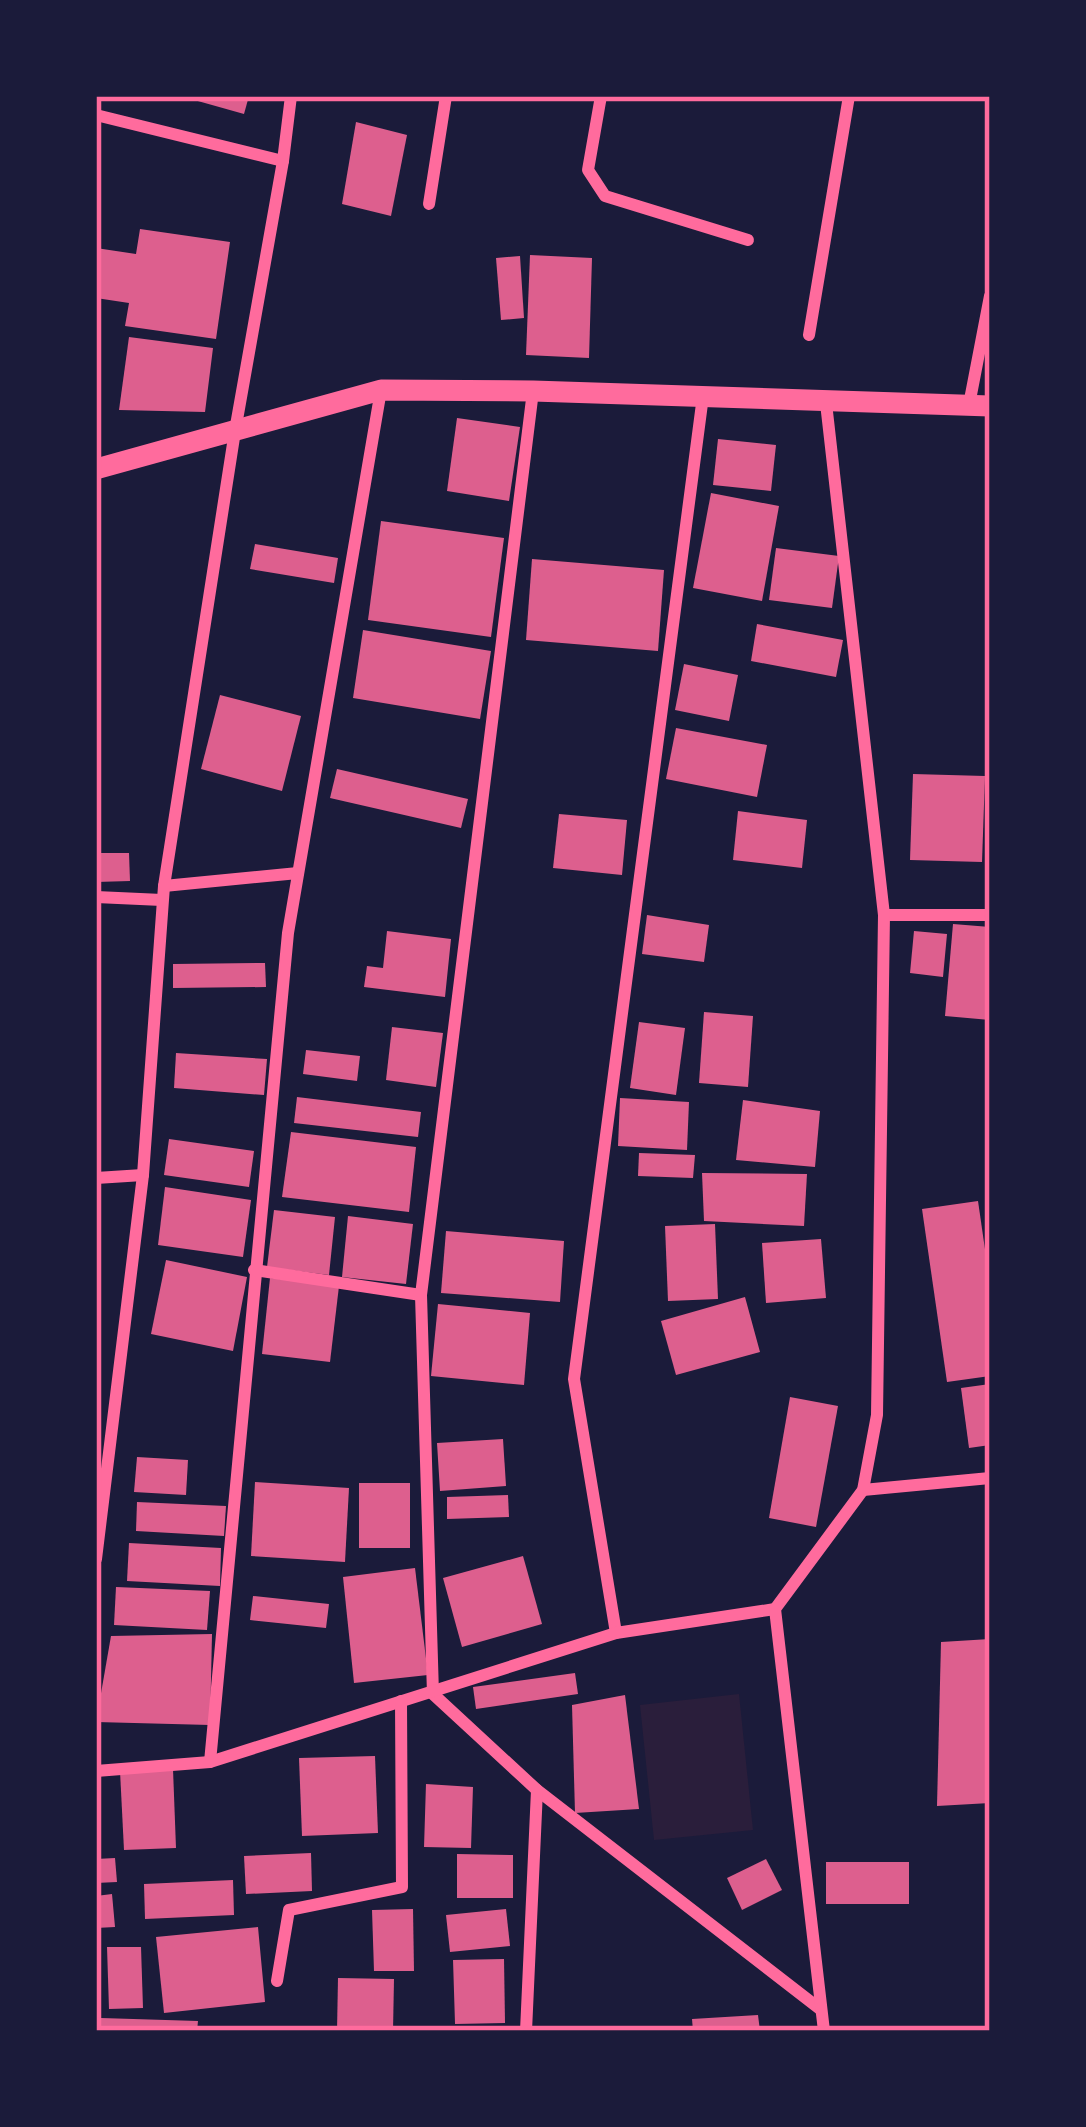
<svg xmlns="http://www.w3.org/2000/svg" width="1086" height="2127" font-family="Arial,sans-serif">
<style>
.green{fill:#2a1e3b}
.building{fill:#dd5f8e}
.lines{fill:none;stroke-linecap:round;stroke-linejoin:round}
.minor{stroke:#ff6b9d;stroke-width:12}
.tertiary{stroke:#ff6b9d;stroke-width:21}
.neatline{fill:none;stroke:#ff6b9d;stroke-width:4.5}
</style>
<rect width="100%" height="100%" fill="#1b1b3a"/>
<polygon class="green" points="739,1694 753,1830 654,1840 640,1705"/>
<g class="building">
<polygon points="180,96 249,96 244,114"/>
<polygon points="356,122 407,135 391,216 342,204"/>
<polygon points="140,229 230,242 216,339 125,326 129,303 96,298 96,248 136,254"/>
<polygon points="530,255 592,258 589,358 526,355"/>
<polygon points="520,256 524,318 501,320 496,258"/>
<polygon points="129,337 213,348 205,412 119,410"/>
<polygon points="457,418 520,427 509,501 447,491"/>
<polygon points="718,439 776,445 771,491 713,485"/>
<polygon points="711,493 779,506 762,601 693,588"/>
<polygon points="381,521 504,538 491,637 368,620"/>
<polygon points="255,544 338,558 334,583 250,569"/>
<polygon points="776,548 839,556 832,608 769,600"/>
<polygon points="532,559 664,570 658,651 526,640"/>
<polygon points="757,624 843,640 836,677 751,661"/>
<polygon points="363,630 491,651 480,719 353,698"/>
<polygon points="684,664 738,675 729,721 675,710"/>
<polygon points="220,695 301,716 282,791 201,769"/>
<polygon points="676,728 767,745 757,797 666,779"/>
<polygon points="337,769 468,799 461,828 330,798"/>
<polygon points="913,774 985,776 982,862 910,860"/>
<polygon points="738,811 807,820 802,868 733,860"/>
<polygon points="559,814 627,820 622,875 553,868"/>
<polygon points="96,853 129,853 130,881 96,882"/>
<polygon points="647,915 709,925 704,962 642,954"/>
<polygon points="953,924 990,927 990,1020 945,1016"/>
<polygon points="387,931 451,939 445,997 364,987 367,966 383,968"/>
<polygon points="914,931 947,934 943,977 910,973"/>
<polygon points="265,963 266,987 173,988 173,964"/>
<polygon points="704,1012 753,1016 748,1087 699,1083"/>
<polygon points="639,1022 685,1028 676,1095 630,1088"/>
<polygon points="392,1027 443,1033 436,1087 386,1080"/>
<polygon points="306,1050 360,1056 357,1081 303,1074"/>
<polygon points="176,1053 267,1059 264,1095 174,1088"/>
<polygon points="297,1097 421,1112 418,1137 294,1123"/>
<polygon points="620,1098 689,1102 687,1150 618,1146"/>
<polygon points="743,1100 820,1111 815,1167 736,1160"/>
<polygon points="291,1132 416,1147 409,1212 282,1197"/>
<polygon points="169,1139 254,1151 249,1187 164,1175"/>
<polygon points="639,1153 695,1155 693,1178 638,1176"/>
<polygon points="702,1173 807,1174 804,1226 704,1221"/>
<polygon points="165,1187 251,1200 243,1257 158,1245"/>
<polygon points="978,1201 990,1284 990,1376 947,1382 922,1209"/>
<polygon points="274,1210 335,1217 329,1275 267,1267"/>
<polygon points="348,1216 413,1224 406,1284 342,1277"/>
<polygon points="715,1224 718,1299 668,1301 665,1226"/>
<polygon points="446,1231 564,1241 560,1302 441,1293"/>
<polygon points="821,1239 826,1298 766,1303 762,1243"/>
<polygon points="166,1260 247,1277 233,1351 151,1334"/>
<polygon points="270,1278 339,1286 330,1362 262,1354"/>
<polygon points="745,1297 760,1352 676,1375 661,1321"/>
<polygon points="438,1304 530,1313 524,1385 431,1376"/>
<polygon points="990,1384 990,1445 969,1448 961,1388"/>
<polygon points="790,1397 838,1406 816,1527 769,1518"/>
<polygon points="503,1439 506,1486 440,1491 437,1443"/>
<polygon points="137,1457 188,1460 186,1495 134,1492"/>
<polygon points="255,1482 349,1488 345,1562 251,1556"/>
<rect x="359" y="1483" width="51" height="65"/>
<polygon points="508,1495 509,1517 447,1519 447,1497"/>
<polygon points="137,1502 226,1506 224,1536 136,1531"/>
<polygon points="129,1543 221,1548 220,1586 127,1581"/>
<polygon points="523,1556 542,1624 462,1647 443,1578"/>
<polygon points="415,1568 428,1675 354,1683 343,1577"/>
<polygon points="116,1587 210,1591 207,1630 114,1625"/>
<polygon points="253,1596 329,1604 326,1628 250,1620"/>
<polygon points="212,1634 210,1725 96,1722 111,1636"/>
<polygon points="990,1639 990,1803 937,1806 941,1642"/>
<polygon points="575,1673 578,1694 476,1709 473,1687"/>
<polygon points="625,1695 639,1809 575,1813 572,1705"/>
<polygon points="375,1756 378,1833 302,1836 299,1758"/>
<polygon points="173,1769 176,1848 124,1850 120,1771"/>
<polygon points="426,1784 473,1787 471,1848 424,1847"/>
<polygon points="311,1853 312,1891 246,1894 244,1856"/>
<polygon points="457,1854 513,1855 513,1898 457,1898"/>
<polygon points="115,1858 117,1882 96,1883 96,1859"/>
<polygon points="766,1859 782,1890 742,1910 727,1878"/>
<rect x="826" y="1862" width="83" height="42"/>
<polygon points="233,1880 234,1915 145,1919 144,1884"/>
<polygon points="112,1894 115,1927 96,1928 96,1896"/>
<polygon points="413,1909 414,1971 374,1971 372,1910"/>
<polygon points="506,1909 510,1946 450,1952 446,1915"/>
<polygon points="258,1927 265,2002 164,2013 156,1937"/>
<polygon points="107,1947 141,1947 143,2008 109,2009"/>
<polygon points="504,1959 505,2023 455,2024 453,1960"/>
<polygon points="338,1978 394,1979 393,2031 337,2031"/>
<polygon points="758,2015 760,2031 693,2031 692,2019"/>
<polygon points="101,2018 198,2021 197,2031 101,2031"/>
</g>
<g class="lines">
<g class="minor">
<polyline points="601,96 588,170 605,196 748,240"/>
<polyline points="96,115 283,161"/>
<polyline points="429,204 446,96"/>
<polyline points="809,335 849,96"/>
<polyline points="533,391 421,1295 433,1694 537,1790 820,2009"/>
<polyline points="969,405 990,296"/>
<polyline points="164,886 298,873"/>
<polyline points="96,897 162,900"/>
<polyline points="884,915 990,915"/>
<polyline points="96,1178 143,1175"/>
<polyline points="254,1270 421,1295"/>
<polyline points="863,1490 990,1478"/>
<polyline points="96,1559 143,1175 164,886 235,431 283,161 291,96"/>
<polyline points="616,1633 574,1379 703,396"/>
<polyline points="210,1762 288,933 381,390"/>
<polyline points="96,1771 210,1762 616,1633 775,1609"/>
<polyline points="277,1981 289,1910 402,1887 401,1701"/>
<polyline points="526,2031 537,1790"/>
<polyline points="824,2031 775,1609 863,1490 877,1415 884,915 826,403"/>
</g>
<polyline class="tertiary" points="96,469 381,390 533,391 990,406"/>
</g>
<rect width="1086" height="2127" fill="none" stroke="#1b1b3a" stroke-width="198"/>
<rect x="99" y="99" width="888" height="1929" class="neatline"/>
</svg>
